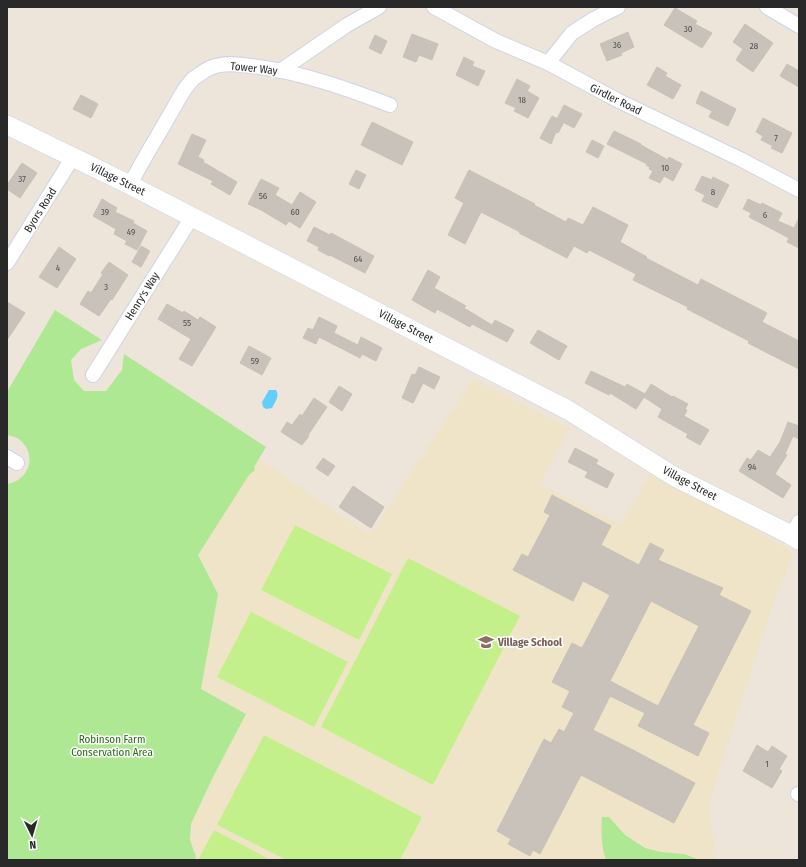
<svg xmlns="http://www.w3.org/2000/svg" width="806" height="867" font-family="'Fira Sans Condensed',sans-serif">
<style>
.education{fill:#f0e4c8}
.green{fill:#aee892}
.pitch{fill:#c4f08c}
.water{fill:#64cef8}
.building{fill:#c8c2ba;stroke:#c8c1b4;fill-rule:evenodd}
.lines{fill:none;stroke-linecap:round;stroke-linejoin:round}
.street-casing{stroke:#cfd3e4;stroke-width:16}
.secondary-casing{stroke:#cfd3e4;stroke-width:20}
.street{stroke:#fff;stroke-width:14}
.secondary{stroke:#fff;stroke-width:19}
.labels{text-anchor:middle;stroke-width:3;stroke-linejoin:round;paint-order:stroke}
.number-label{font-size:9px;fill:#514f4d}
.street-label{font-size:11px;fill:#292929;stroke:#fff}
.education-label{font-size:11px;font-weight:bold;fill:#785e54;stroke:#fff;text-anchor:start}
.park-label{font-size:11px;fill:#256c14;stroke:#fff}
</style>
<rect width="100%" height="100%" fill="#ede5da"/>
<polygon class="education" points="473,379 570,428 540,484 621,524 653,469 794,553 777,592 712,793 710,809 715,853 717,860 194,860 196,857 190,840 191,824 213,777 201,689 218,594 198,555 259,459 370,535"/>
<g class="green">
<path d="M55,310l47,30 -21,9 -10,11 3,20 10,11h22l16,-21 2,-16 142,93 -12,20 1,3 -6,5 -51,80 20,39 -17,95 45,25 -33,63 -22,47 -1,16 6,17 -2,3h-187v-376c30,-5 30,-45 0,-49v-43z"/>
<path d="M602,817h7l16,18 20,13 16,4 23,2 16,6h-94c-5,-15 -5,-28 -4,-43z"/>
</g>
<g class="pitch">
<polygon points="295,525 392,574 359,640 261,590"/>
<polygon points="408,558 520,616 433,785 321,727"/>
<polygon points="251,612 348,662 314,727 217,677"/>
<polygon points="264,735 422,817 400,860 286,860 217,825"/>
<polygon points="214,830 271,860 272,860 198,860"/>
</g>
<path class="water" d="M269,390h7c4,6 -1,12 -4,18l-6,1 -3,-2 -1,-5z"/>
<g class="building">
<polygon points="675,8 697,21 695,24 712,33 702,48 664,25"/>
<polygon points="745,24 773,43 753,72 736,60 743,49 733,42"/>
<polygon points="628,32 634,47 621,53 622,55 607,61 600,44"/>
<polygon points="412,34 438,44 432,60 419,55 416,62 403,57"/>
<polygon points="375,35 387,41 381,54 369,48"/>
<polygon points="464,57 474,62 472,66 485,71 478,86 456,75"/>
<polygon points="787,64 799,71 799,87 780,76"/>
<polygon points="657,67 667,73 665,76 681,85 673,99 647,85"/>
<polygon points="517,79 530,86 527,91 539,98 528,118 514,111 516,108 505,103"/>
<polygon points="701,91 736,109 728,126 709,117 712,111 696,103"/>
<polygon points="81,95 98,104 91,118 73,109"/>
<polygon points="564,105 582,114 574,128 557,119"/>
<polygon points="552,116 564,122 558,133 556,132 551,144 540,138"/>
<polygon points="763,118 792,133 782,153 771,148 773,146 761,140 763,136 756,132"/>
<polygon points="372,122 413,142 402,165 361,145"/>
<polygon points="614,131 641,144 641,145 668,160 669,157 682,164 673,181 664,176 660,183 649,178 653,171 649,169 650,167 646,165 647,164 607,144"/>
<polygon points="192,134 206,140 198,157 204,160 203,162 237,182 230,195 211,184 213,181 178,164"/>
<polygon points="592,140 604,146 598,158 586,152"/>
<polygon points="22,163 37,173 20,198 7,189 7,185"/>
<polygon points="356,170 366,175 359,189 349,184"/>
<polygon points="469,170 535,204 534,205 566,222 568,218 583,225 593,207 628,225 620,242 647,257 646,258 698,285 701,279 767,313 762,322 799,341 799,369 748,343 749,341 687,309 688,307 633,280 636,274 589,250 587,253 574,246 567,258 519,233 520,232 481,212 465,244 448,235 464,203 455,198"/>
<polygon points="702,176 712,180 713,177 729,185 717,208 702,201 705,195 695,190"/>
<polygon points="261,179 279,188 275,195 292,205 300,192 316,202 300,228 289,221 286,225 261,210 248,204"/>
<polygon points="102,199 117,208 115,212 134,221 133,223 147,231 137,250 125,244 127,241 114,234 116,229 93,216"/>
<polygon points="748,199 761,205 762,203 782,213 778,221 794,228 799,218 799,248 787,242 789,238 749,217 751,213 743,209"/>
<polygon points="314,227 330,235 331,233 374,256 365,273 330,255 329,256 318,250 319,247 307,241"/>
<polygon points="141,246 150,251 141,267 132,262"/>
<polygon points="59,247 76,259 57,288 39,277"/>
<polygon points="109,262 128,275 112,300 111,299 99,316 80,304 88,291 91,293 103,274 101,273"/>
<polygon points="428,270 440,277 434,288 466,306 464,308 492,325 495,320 514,330 507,342 472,324 470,327 437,309 435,313 412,300"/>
<polygon points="7,302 25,313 7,340"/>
<polygon points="167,304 183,313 184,311 198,320 200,317 216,327 192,366 179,359 191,339 158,319"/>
<polygon points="319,317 337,326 334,333 358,345 361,337 382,348 376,361 362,354 360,358 319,337 316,344 303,338 308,328 313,330"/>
<polygon points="538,330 567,346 559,360 530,343"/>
<polygon points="249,346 271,358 262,375 240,363"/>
<polygon points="419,367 440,377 434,389 423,383 413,403 402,398 412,374 415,375"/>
<polygon points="591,371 625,387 627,384 645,394 651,384 672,397 673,396 688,404 685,409 687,410 684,416 709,430 700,445 686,437 688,434 658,417 662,409 644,397 636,409 610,393 609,395 585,383"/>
<polygon points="339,386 352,394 342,411 329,402"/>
<polygon points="314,398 327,407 308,435 309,436 302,445 281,432 287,422 292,425 300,414 302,416"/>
<polygon points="788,422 799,426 799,439 793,436 785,454 787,455 775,474 791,485 783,498 739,471 747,458 751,460 758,450 770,457 780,442"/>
<polygon points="575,448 598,460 596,464 614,474 607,488 585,477 588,472 568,462"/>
<polygon points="323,458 335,466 328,476 316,468"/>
<polygon points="353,486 384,507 371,528 339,507"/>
<path d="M552,495l59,31 -10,19 38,20 11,-22 14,7 -6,10 65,28 -4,7 32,16 -58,114 16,8 -11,23 -60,-30 7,-13 -35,-17 -17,34 40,20 62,33 -21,40 -93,-48 -41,79 -7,-4 -3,6 -22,-12 3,-5 -14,-8 47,-92 7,4 8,-14 5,3 10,-19 -12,-6 8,-16 -18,-9 20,-39 10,5 28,-53 -27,-14 -10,20 -60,-31 9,-16 6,3 22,-42 -6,-3zM651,601l48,25 -41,80 -48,-25z"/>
<polygon points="757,745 768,752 772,746 787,756 779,769 782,771 772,788 743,771"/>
</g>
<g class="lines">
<defs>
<g id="street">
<polyline points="434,7 496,41 548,63 617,100 742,160 799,190"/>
<polyline points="767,7 799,26"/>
<polyline points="548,63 572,33 594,19 618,7"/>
<polyline points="280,71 347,25 379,7"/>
<path d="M130,185c12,-24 26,-46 39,-69 8,-13 14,-28 25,-38 5,-3 11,-8 16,-10 12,-6 29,-4 42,-2 48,6 93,22 138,39"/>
<polyline points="7,263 73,157"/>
<polyline points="93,375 192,217"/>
<polyline points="7,457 17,463"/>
<polyline points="789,534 797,526 799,522"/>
<polyline points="798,794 799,794"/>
</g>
<polyline id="secondary" points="7,125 130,185 568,410 675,477 789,534 799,540"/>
</defs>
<use href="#street" class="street-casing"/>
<use href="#secondary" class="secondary-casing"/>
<use href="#street" class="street"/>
<use href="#secondary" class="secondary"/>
</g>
<defs>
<symbol id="school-bare" viewBox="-9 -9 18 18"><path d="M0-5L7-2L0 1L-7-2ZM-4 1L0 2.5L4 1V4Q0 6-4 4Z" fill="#8d6e63" stroke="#fff" stroke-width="2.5" paint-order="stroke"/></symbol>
</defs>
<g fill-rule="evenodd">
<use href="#school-bare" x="475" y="631" width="22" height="22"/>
</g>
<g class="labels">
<g class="number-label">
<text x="688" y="32">30</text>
<text x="617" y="48">36</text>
<text x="754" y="49">28</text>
<text x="522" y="103">18</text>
<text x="776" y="141">7</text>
<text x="665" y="171">10</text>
<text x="22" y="182">37</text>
<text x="713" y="195">8</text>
<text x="263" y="199">56</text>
<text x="105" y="215">39</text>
<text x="295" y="215">60</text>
<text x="765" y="218">6</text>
<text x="131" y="235">49</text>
<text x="358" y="262">64</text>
<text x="58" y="271">4</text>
<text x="106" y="290">3</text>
<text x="187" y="326">55</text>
<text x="255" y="364">59</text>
<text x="752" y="470">94</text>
<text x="767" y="767">1</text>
</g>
<g class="street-label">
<text transform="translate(254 68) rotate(6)" y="4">Tower Way</text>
<text transform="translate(616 99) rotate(26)" y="4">Girdler Road</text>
<text transform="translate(118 179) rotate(26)" y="4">Village Street</text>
<text transform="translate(40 210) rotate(-58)" y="4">Byors Road</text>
<text transform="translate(142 296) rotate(-58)" y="4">Henry's Way</text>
<text transform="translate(406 326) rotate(27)" y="4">Village Street</text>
<text transform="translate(690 483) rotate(28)" y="4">Village Street</text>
</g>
<g class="education-label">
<text x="498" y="646">Village School</text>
</g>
<g class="park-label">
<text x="112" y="743">Robinson Farm<tspan x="112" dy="13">Conservation Area</tspan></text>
</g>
</g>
<rect width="806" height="867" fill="none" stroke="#292929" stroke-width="16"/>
<g transform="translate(32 835) rotate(175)" stroke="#ffffff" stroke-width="3" paint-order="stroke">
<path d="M0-3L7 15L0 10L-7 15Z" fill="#292929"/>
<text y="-6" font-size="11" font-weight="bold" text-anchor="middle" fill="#292929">N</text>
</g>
</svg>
